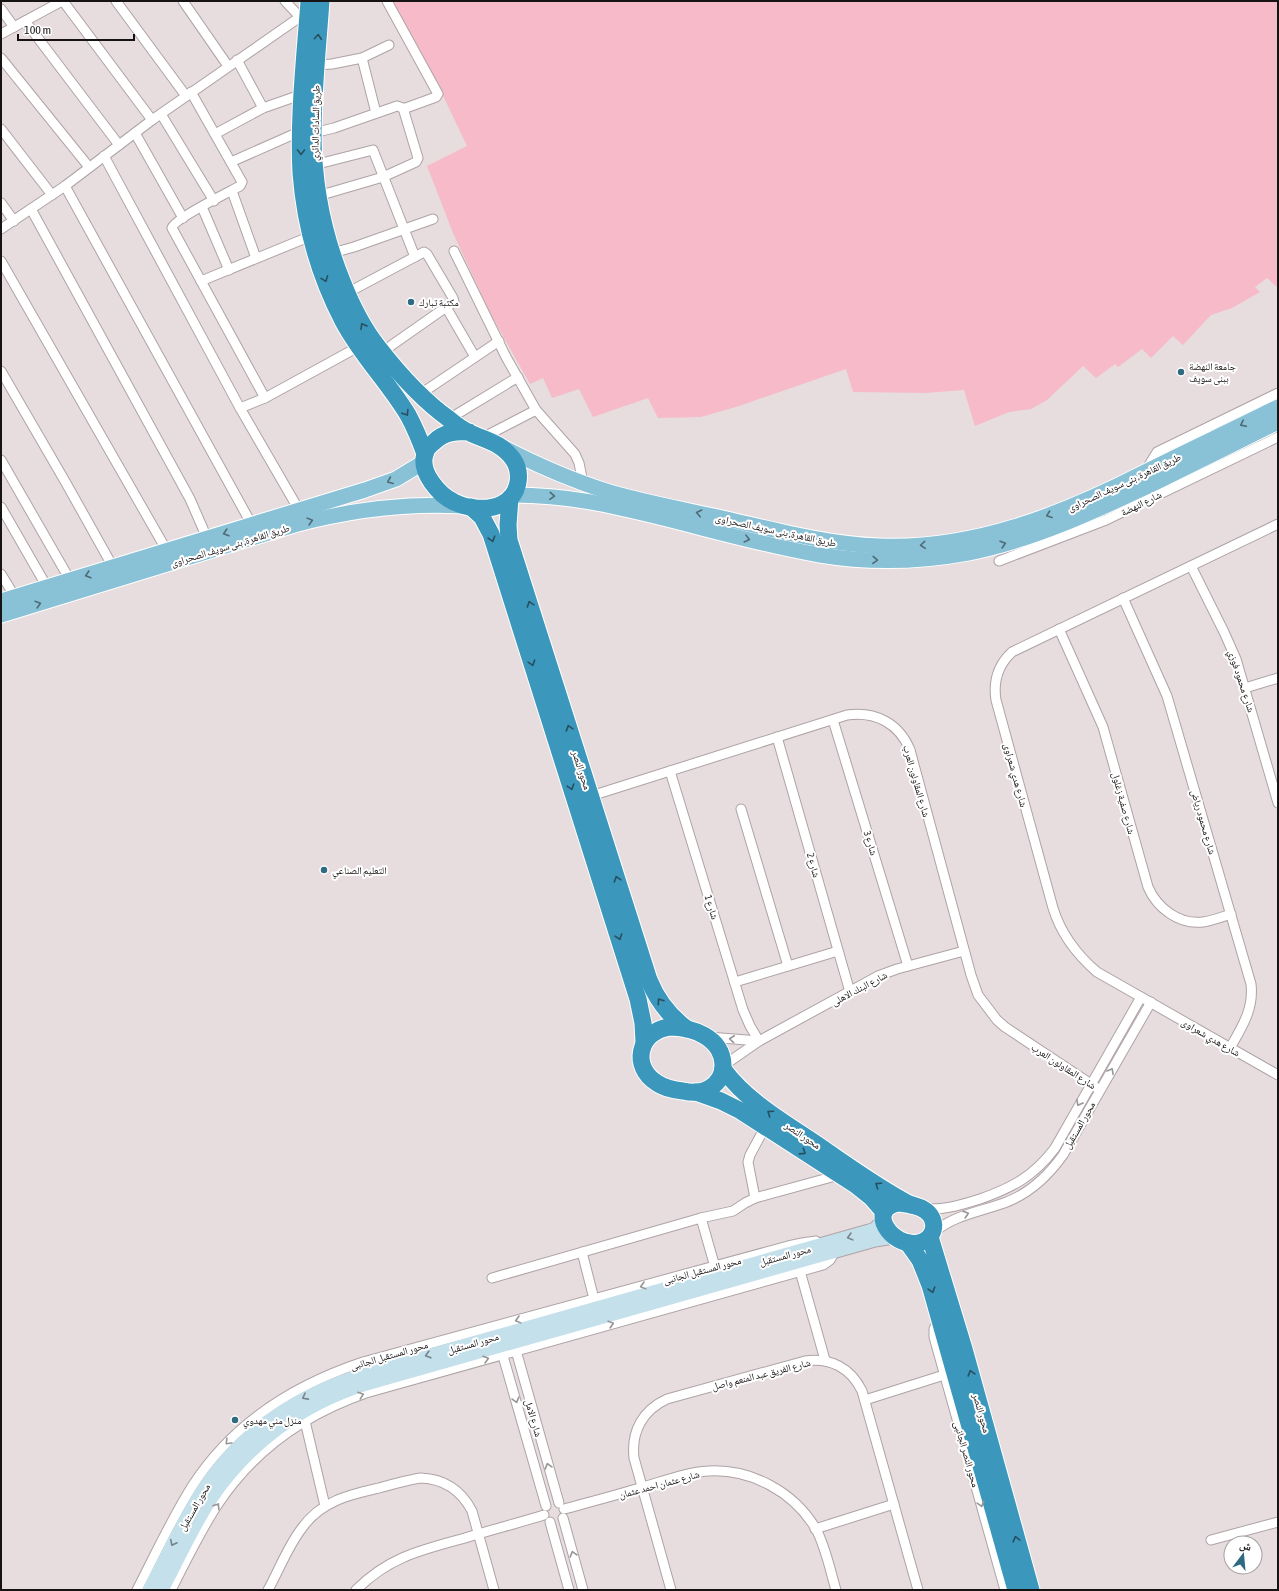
<svg xmlns="http://www.w3.org/2000/svg" width="1279" height="1591" font-family="'Asap Condensed','Noto Naskh Arabic',sans-serif">
<style>
.green{fill:#f7bac8}
.lines{fill:none;stroke-linecap:round;stroke-linejoin:round}
.street-casing{stroke:#aea3a5;stroke-width:11}
.secondary-casing{stroke:#aea3a5;stroke-width:15}
.primary-casing{stroke:#fff;stroke-width:17}
.highway-casing{stroke:#fff;stroke-width:19}
.street{stroke:#fff;stroke-width:9}
.secondary{stroke:#c4e0eb;stroke-width:13}
.primary{stroke:#89c1d7;stroke-width:15}
.highway{stroke:#3b98bc;stroke-width:17}
.oneway{stroke:#274f60}
.oneway2{stroke:#506a76}
.oneway3{stroke:#979595}
.oneway4{stroke:#76848a}
.poi-dot{fill:#2f6a82;stroke:#fff;stroke-width:1.5}
.labels{text-anchor:middle;stroke-width:4;stroke-linejoin:round;paint-order:stroke}
.street-label{font-size:10px;fill:#171314;stroke:#fff}
.poi-label{font-size:10px;fill:#171314;stroke:#fff;text-anchor:start}
</style>
<rect width="100%" height="100%" fill="#e7dcde"/>
<polygon class="green" points="390,1 1278,1 1278,288 1267,278 1255,287 1260,292 1232,308 1211,315 1183,345 1173,336 1151,358 1142,349 1118,367 1115,364 1096,378 1083,366 1047,400 1031,409 1009,412 975,426 964,390 925,393 853,392 846,369 739,406 701,417 658,418 648,398 593,417 579,389 552,398 543,378 530,384 490,313 453,233 427,166 467,146 437,83"/>
<g class="lines">
<defs>
<g id="street">
<polyline points="63,1 152,120"/>
<polyline points="116,1 186,96"/>
<polyline points="183,1 228,66"/>
<polyline points="285,1 300,17"/>
<polyline points="387,1 438,94 436,97 403,109"/>
<polyline points="1,9 14,27"/>
<polyline points="25,21 119,145"/>
<polyline points="1,34 62,1"/>
<polyline points="1,58 89,167"/>
<polyline points="362,58 376,113"/>
<polyline points="237,60 263,108"/>
<polyline points="316,65 332,64 362,58 389,45"/>
<path d="M191,92l51,90 -2,4c-11,6 -66,33 -68,42l93,170"/>
<polyline points="161,114 214,201"/>
<polyline points="1,129 52,195"/>
<polyline points="135,133 183,218"/>
<polyline points="313,133 334,128 397,106 403,108 418,158 416,162 383,177 318,196"/>
<polyline points="215,134 263,108 303,94"/>
<polyline points="104,156 240,408 299,510"/>
<polyline points="231,162 301,131"/>
<polyline points="314,165 373,150 415,257"/>
<polyline points="65,186 252,525"/>
<polyline points="232,191 256,258"/>
<polyline points="1,203 14,221"/>
<polyline points="202,207 229,270"/>
<polyline points="31,209 190,499 207,538"/>
<polyline points="1,229 65,186 152,120 300,17 307,9"/>
<polyline points="454,251 506,357 536,410 575,454 579,463 583,483"/>
<polyline points="332,253 354,247 433,219"/>
<polyline points="1,261 167,551"/>
<polyline points="201,281 311,236"/>
<polyline points="347,293 424,252 427,254 453,298 454,302 452,303 382,352"/>
<polyline points="446,307 475,357"/>
<polyline points="1,371 66,483 113,567"/>
<polyline points="419,395 499,341"/>
<polyline points="240,408 265,398 358,347"/>
<polyline points="449,419 518,377"/>
<polyline points="484,437 536,410"/>
<polyline points="1,460 70,580"/>
<polyline points="1146,470 1157,452 1278,393"/>
<polyline points="1,507 47,587"/>
<path d="M1278,524l-266,128c-14,13 -19,29 -16,48l57,208c8,26 23,46 44,64l181,103"/>
<polyline points="999,561 1106,520 1278,437"/>
<polyline points="1191,566 1224,632 1236,659 1278,803"/>
<polyline points="1,574 15,597"/>
<path d="M1123,598l44,98 84,288c3,25 -9,43 -21,64"/>
<path d="M1059,629l44,98 45,160c9,21 31,38 55,35 9,-1 19,-5 28,-8"/>
<polyline points="1245,688 1278,678"/>
<polyline points="833,720 908,966"/>
<polyline points="777,737 850,992"/>
<polyline points="670,771 743,1010 750,1026 759,1041"/>
<path d="M591,796l256,-81c28,-4 52,8 63,35l61,225 7,20 19,25 8,7 95,63"/>
<polyline points="741,809 788,966"/>
<polyline points="735,982 838,951"/>
<polyline points="709,1037 759,1041"/>
<polyline points="723,1066 759,1041 878,976 897,969 964,951"/>
<polyline points="755,1198 748,1162 750,1155 765,1127"/>
<path d="M925,1209c20,1 36,-4 55,-10 32,-11 54,-23 75,-51l86,-151"/>
<polyline points="701,1218 715,1267"/>
<path d="M933,1233c21,-18 46,-21 71,-30 25,-9 44,-27 59,-48l88,-153"/>
<polyline points="582,1252 594,1299"/>
<polyline points="800,1271 825,1360"/>
<polyline points="492,1278 701,1218 733,1211 745,1203 755,1198 839,1175"/>
<polyline points="939,1320 934,1329 934,1337 1005,1590"/>
<polyline points="515,1347 559,1503"/>
<polyline points="501,1349 546,1506"/>
<polyline points="865,1400 944,1375"/>
<polyline points="305,1421 325,1506"/>
<path d="M564,1509c26,-7 53,-14 79,-22 21,-6 44,-15 66,-16 43,-2 85,21 107,58 10,19 14,41 20,61"/>
<polyline points="563,1518 583,1590"/>
<polyline points="550,1522 569,1590"/>
<polyline points="815,1529 894,1504"/>
<polyline points="1211,1540 1278,1522"/>
<path d="M137,1590c18,-35 35,-72 56,-105 40,-62 101,-100 170,-123l425,-116 14,-3 14,-2"/>
<path d="M171,1590c15,-29 29,-59 47,-86 36,-54 87,-90 148,-111l457,-128 7,-5 5,-9"/>
<path d="M268,1590c11,-20 20,-44 34,-62 19,-27 47,-33 77,-40 14,-4 28,-8 42,-10 24,1 40,12 51,33l22,79"/>
<path d="M356,1590c33,-33 65,-40 109,-52 26,-8 53,-15 79,-23"/>
<path d="M671,1590l-37,-132c-3,-27 9,-48 33,-59l138,-38c25,-4 46,7 57,30l56,199"/>
</g>
<g id="secondary">
<path d="M149,1590c17,-32 32,-66 52,-97 40,-63 99,-100 169,-121l499,-141 6,-2 8,-9"/>
<path d="M162,1590c16,-30 30,-62 49,-91 37,-55 90,-94 152,-114l512,-145 19,-3"/>
</g>
<g id="primary">
<path d="M504,448c33,17 67,32 102,43 36,11 75,18 112,26 53,12 106,27 161,29 94,4 184,-32 266,-74 44,-22 89,-43 133,-65"/>
<path d="M513,495c55,0 97,10 150,23 52,13 104,28 157,37 48,8 99,7 148,-2 66,-13 130,-43 191,-72 40,-20 79,-39 119,-59"/>
<polyline points="1,601 365,490 396,479 424,462"/>
<path d="M1,615l293,-90c56,-15 111,-22 168,-19"/>
</g>
<g id="highway">
<path d="M309,1c-4,57 -11,115 -8,172 4,51 18,102 42,148 18,34 45,61 65,94 7,13 12,25 17,39"/>
<path d="M321,1c-3,44 -8,88 -8,132 0,50 10,101 29,148 9,23 20,46 36,66 21,27 43,52 71,72 6,5 13,10 19,13 16,8 33,10 45,27 10,15 6,37 -11,45 -14,7 -34,5 -48,-2 -15,-7 -35,-30 -29,-48 1,-5 5,-9 9,-12 10,-10 22,-11 35,-10"/>
<path d="M510,498l-2,27 1,15 140,440c8,20 20,36 38,49"/>
<polyline points="471,507 482,517 491,534 638,999 643,1023 644,1042"/>
<path d="M669,1027c23,0 53,10 54,38 0,10 -5,18 -13,23 -8,5 -18,5 -27,3 -9,-1 -19,-3 -26,-8 -26,-16 -19,-51 12,-56z"/>
<path d="M723,1069c25,34 64,55 99,79 29,20 58,41 89,57"/>
<polyline points="696,1092 721,1101 741,1111 856,1185 871,1197 884,1212"/>
<path d="M899,1203c8,1 20,2 27,8 13,10 9,29 -8,32 -26,5 -53,-34 -19,-40z"/>
<polyline points="930,1237 964,1349 1031,1590"/>
<polyline points="908,1243 920,1260 930,1285 1016,1590"/>
</g>
</defs>
<use href="#street" class="street-casing"/>
<use href="#secondary" class="secondary-casing"/>
<use href="#primary" class="primary-casing"/>
<use href="#highway" class="highway-casing"/>
<use href="#street" class="street"/>
<use href="#secondary" class="secondary"/>
<use href="#primary" class="primary"/>
<use href="#highway" class="highway"/>
</g>
<defs><path id="oneway-chevron" d="M-2-3.5L2.5 0L-2 3.5" fill="none" stroke-width="1.6" stroke-linecap="round" stroke-linejoin="round"/></defs>
<g class="oneway">
<use href="#oneway-chevron" transform="translate(318 37) rotate(-86)"/>
<use href="#oneway-chevron" transform="translate(301 152) rotate(90)"/>
<use href="#oneway-chevron" transform="translate(325 279) rotate(69)"/>
<use href="#oneway-chevron" transform="translate(363 326) rotate(-120)"/>
<use href="#oneway-chevron" transform="translate(406 413) rotate(58)"/>
<use href="#oneway-chevron" transform="translate(492 539) rotate(73)"/>
<use href="#oneway-chevron" transform="translate(530 604) rotate(-108)"/>
<use href="#oneway-chevron" transform="translate(532 663) rotate(72)"/>
<use href="#oneway-chevron" transform="translate(569 728) rotate(-108)"/>
<use href="#oneway-chevron" transform="translate(571 787) rotate(72)"/>
<use href="#oneway-chevron" transform="translate(617 879) rotate(-108)"/>
<use href="#oneway-chevron" transform="translate(619 937) rotate(72)"/>
<use href="#oneway-chevron" transform="translate(660 1001) rotate(-124)"/>
<use href="#oneway-chevron" transform="translate(770 1113) rotate(-146)"/>
<use href="#oneway-chevron" transform="translate(803 1152) rotate(33)"/>
<use href="#oneway-chevron" transform="translate(878 1185) rotate(-146)"/>
<use href="#oneway-chevron" transform="translate(932 1290) rotate(73)"/>
<use href="#oneway-chevron" transform="translate(971 1373) rotate(-106)"/>
<use href="#oneway-chevron" transform="translate(1016 1539) rotate(-105)"/>
</g>
<g class="oneway2">
<use href="#oneway-chevron" transform="translate(1243 424) rotate(154)"/>
<use href="#oneway-chevron" transform="translate(390 481) rotate(157)"/>
<use href="#oneway-chevron" transform="translate(552 496) rotate(4)"/>
<use href="#oneway-chevron" transform="translate(699 513) rotate(-167)"/>
<use href="#oneway-chevron" transform="translate(1049 515) rotate(160)"/>
<use href="#oneway-chevron" transform="translate(310 521) rotate(-15)"/>
<use href="#oneway-chevron" transform="translate(226 533) rotate(163)"/>
<use href="#oneway-chevron" transform="translate(747 539) rotate(14)"/>
<use href="#oneway-chevron" transform="translate(1003 544) rotate(-16)"/>
<use href="#oneway-chevron" transform="translate(923 545) rotate(175)"/>
<use href="#oneway-chevron" transform="translate(875 560) rotate(2)"/>
<use href="#oneway-chevron" transform="translate(88 575) rotate(163)"/>
<use href="#oneway-chevron" transform="translate(38 604) rotate(-17)"/>
</g>
<g class="oneway3">
<use href="#oneway-chevron" transform="translate(732 1039) rotate(-174)"/>
<use href="#oneway-chevron" transform="translate(1111 1071) rotate(-60)"/>
<use href="#oneway-chevron" transform="translate(1079 1103) rotate(119)"/>
<use href="#oneway-chevron" transform="translate(966 1214) rotate(-17)"/>
<use href="#oneway-chevron" transform="translate(643 1286) rotate(165)"/>
<use href="#oneway-chevron" transform="translate(518 1320) rotate(165)"/>
<use href="#oneway-chevron" transform="translate(611 1324) rotate(-16)"/>
<use href="#oneway-chevron" transform="translate(486 1359) rotate(-16)"/>
<use href="#oneway-chevron" transform="translate(361 1395) rotate(-19)"/>
<use href="#oneway-chevron" transform="translate(516 1400) rotate(74)"/>
<use href="#oneway-chevron" transform="translate(228 1442) rotate(135)"/>
<use href="#oneway-chevron" transform="translate(548 1466) rotate(-106)"/>
<use href="#oneway-chevron" transform="translate(981 1504) rotate(74)"/>
<use href="#oneway-chevron" transform="translate(217 1506) rotate(-57)"/>
<use href="#oneway-chevron" transform="translate(573 1554) rotate(-106)"/>
</g>
<g class="oneway4">
<use href="#oneway-chevron" transform="translate(850 1237) rotate(165)"/>
<use href="#oneway-chevron" transform="translate(428 1355) rotate(164)"/>
<use href="#oneway-chevron" transform="translate(305 1397) rotate(152)"/>
<use href="#oneway-chevron" transform="translate(173 1543) rotate(117)"/>
</g>
<g class="poi-dot">
<circle cx="411" cy="302" r="4"/>
<circle cx="1181" cy="372" r="4"/>
<circle cx="324" cy="870" r="4"/>
<circle cx="235" cy="1420" r="4"/>
</g>
<g class="labels">
<g class="street-label">
<text transform="translate(315 123) rotate(-89)" y="4">طريق السادات الدائري</text>
<text transform="translate(1124 482) rotate(-25)" y="4">طريق القاهرة, بنى سويف الصحراوى</text>
<text transform="translate(1141 503) rotate(-26)" y="4">شارع النهضة</text>
<text transform="translate(776 530) rotate(12)" y="4">طريق القاهرة, بنى سويف الصحراوى</text>
<text transform="translate(230 545) rotate(-17)" y="4">طريق القاهرة, بنى سويف الصحراوى</text>
<text transform="translate(1242 681) rotate(72)" y="4">شارع محمود فوزي</text>
<text transform="translate(582 770) rotate(72)" y="4">محور النصر</text>
<text transform="translate(1016 775) rotate(75)" y="4">شارع هدي شعراوى</text>
<text transform="translate(917 781) rotate(74)" y="4">شارع المقاولون العرب</text>
<text transform="translate(1124 803) rotate(75)" y="4">شارع صفية زغلول</text>
<text transform="translate(1204 822) rotate(74)" y="4">شارع محمود رياض</text>
<text transform="translate(871 843) rotate(73)" y="4">شارع 3</text>
<text transform="translate(814 865) rotate(74)" y="4">شارع 2</text>
<text transform="translate(712 907) rotate(73)" y="4">شارع 1</text>
<text transform="translate(859 988) rotate(-28)" y="4">شارع البنك الاهلى</text>
<text transform="translate(1211 1037) rotate(30)" y="4">شارع هدي شعراوى</text>
<text transform="translate(1064 1066) rotate(33)" y="4">شارع المقاولون العرب</text>
<text transform="translate(1079 1125) rotate(-60)" y="4">محور المستقبل</text>
<text transform="translate(803 1135) rotate(34)" y="4">محور النصر</text>
<text transform="translate(785 1255) rotate(-15)" y="4">محور المستقبل</text>
<text transform="translate(702 1270) rotate(-15)" y="4">محور المستقبل الجانبى</text>
<text transform="translate(473 1343) rotate(-16)" y="4">محور المستقبل</text>
<text transform="translate(389 1355) rotate(-16)" y="4">محور المستقبل الجانبى</text>
<text transform="translate(761 1374) rotate(-14)" y="4">شارع الفريق عبد المنعم واصل</text>
<text transform="translate(982 1413) rotate(74)" y="4">محور النصر</text>
<text transform="translate(534 1418) rotate(74)" y="4">شارع الامل</text>
<text transform="translate(967 1454) rotate(74)" y="4">محور النصر الجانبى</text>
<text transform="translate(659 1484) rotate(-15)" y="4">شارع عثمان احمد عثمان</text>
<text transform="translate(194 1507) rotate(-60)" y="4">محور المستقبل</text>
</g>
<g class="poi-label">
<text x="419" y="306">مكتبة تبارك</text>
<text x="1189" y="370">جامعة النهضة<tspan x="1189" dy="12">ببنى سويف</tspan></text>
<text x="332" y="874">التعليم الصناعي</text>
<text x="243" y="1424">منزل مني مهدوي</text>
</g>
</g>
<rect width="1279" height="1591" fill="none" stroke="#171314" stroke-width="4"/>
<g transform="translate(1243 1555) rotate(16)"><circle r="19" fill="#ffffff" stroke="#a2a1a1"/>
<path d="M0-3L7 15L0 10L-7 15Z" fill="#2f6a82"/>
<text y="-6" font-size="11" font-weight="bold" text-anchor="middle" fill="#171314">ش</text>
</g>
<path d="M18 34v6h116v-6" fill="none" stroke="#171314" stroke-width="2"/>
<text x="24" y="34" font-size="12" fill="#171314" stroke="#ffffff" stroke-width="3" paint-order="stroke">100 m</text>
</svg>
